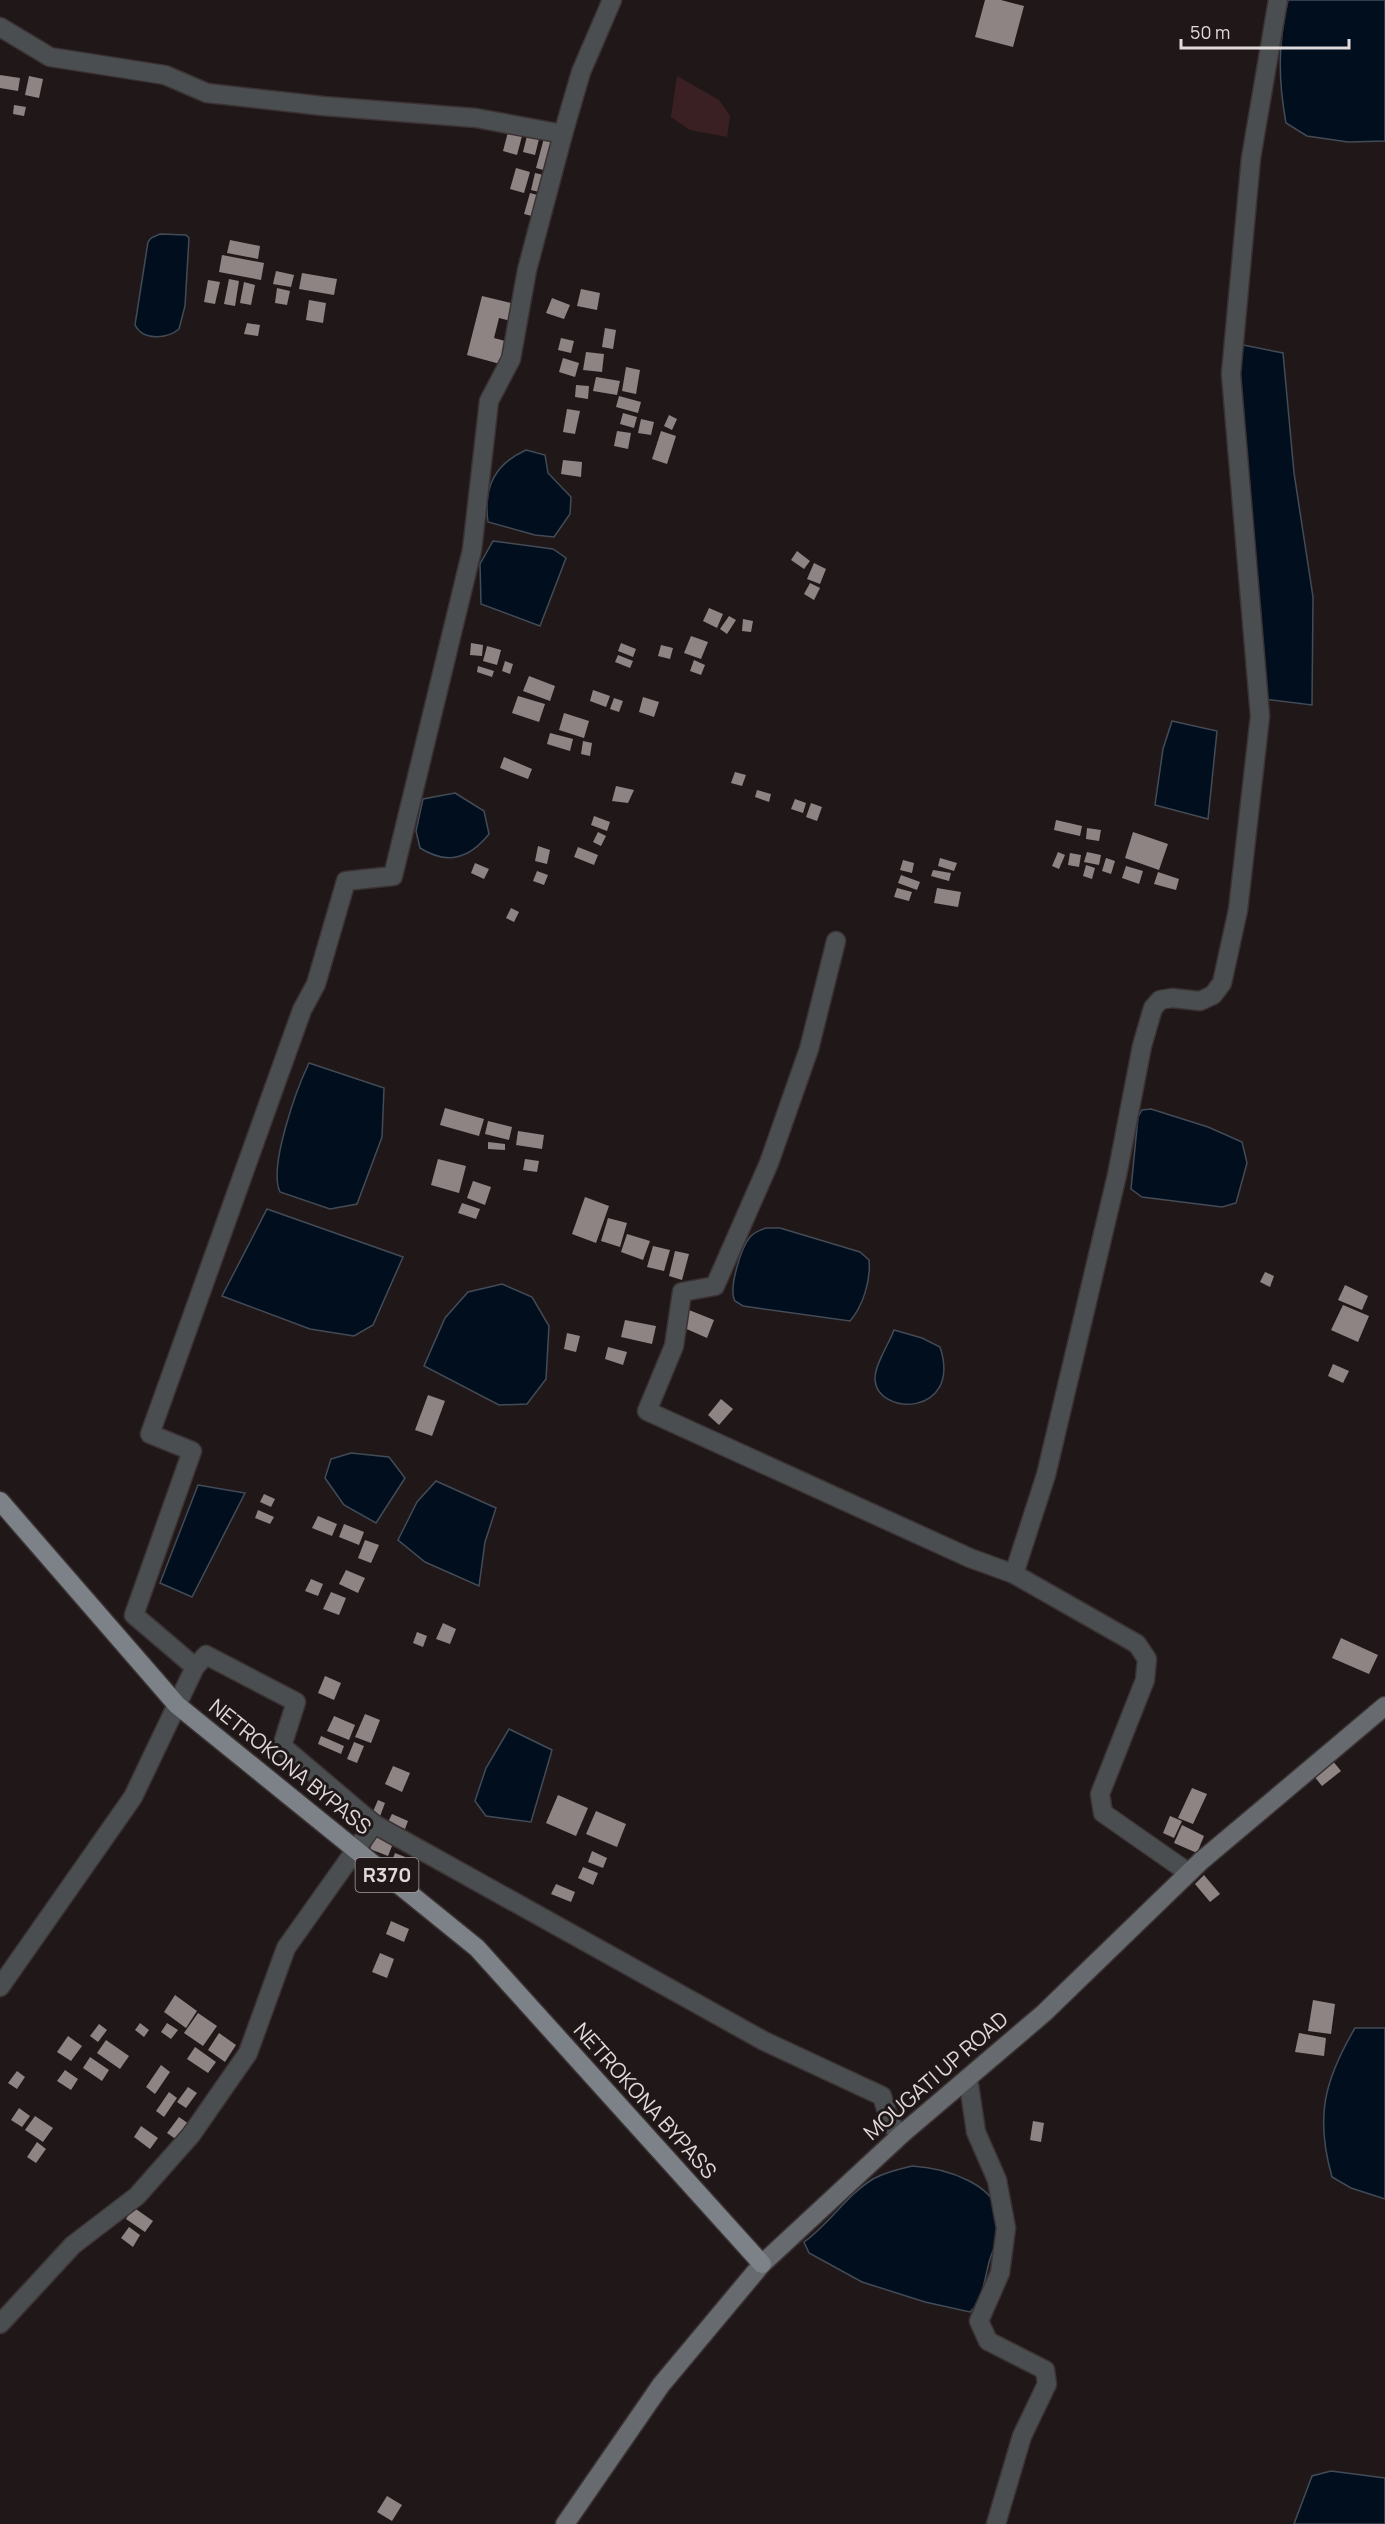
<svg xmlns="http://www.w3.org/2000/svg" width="1385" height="2524" font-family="Manrope,sans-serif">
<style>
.green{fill:#3a2022}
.water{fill:#000e1e;stroke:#434b56;stroke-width:1.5}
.building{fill:#8f8484}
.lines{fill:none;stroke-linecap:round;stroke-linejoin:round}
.street-casing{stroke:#3b3333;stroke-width:21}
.secondary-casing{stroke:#3b3333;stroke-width:21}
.primary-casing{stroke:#3b3333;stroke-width:21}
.street{stroke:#4b4e51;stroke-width:18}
.secondary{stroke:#676b70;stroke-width:18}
.primary{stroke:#7c8288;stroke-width:18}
.labels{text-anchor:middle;stroke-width:6;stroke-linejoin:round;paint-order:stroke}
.shield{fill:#201818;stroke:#a6a0a0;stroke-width:1.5}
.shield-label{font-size:20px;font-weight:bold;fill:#e0dada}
.street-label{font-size:21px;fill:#e0dada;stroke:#201818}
</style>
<rect width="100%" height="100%" fill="#201818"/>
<polygon class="green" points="677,76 719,100 730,116 727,137 690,130 671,117"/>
<g class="water">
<path d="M1288,0h97v141l-37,1 -41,-6 -21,-13c-8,-44 -8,-80 2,-123z"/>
<path d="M160,234l26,1 3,3 -4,68 -6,23c-12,10 -36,12 -44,-4l13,-83 3,-4z"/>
<polygon points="1238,344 1283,353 1294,473 1313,597 1312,705 1263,699 1238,394"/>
<path d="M526,450l19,5 3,18 23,24 -1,17 -16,23 -19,-2 -47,-13c-5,-35 7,-58 38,-72z"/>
<polygon points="493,541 553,549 566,558 540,626 481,604 480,564"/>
<polygon points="1172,721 1217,731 1208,819 1155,805 1163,749"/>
<path d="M455,793l29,18 5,23c-20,25 -42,31 -69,14l-4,-17 7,-32z"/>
<path d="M309,1063l75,25 -2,49 -25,67 -27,5 -50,-17c-12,-25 17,-104 29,-129z"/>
<polygon points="1151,1109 1208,1127 1242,1142 1247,1163 1236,1203 1222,1207 1142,1197 1131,1189 1138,1117 1142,1110"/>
<polygon points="267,1209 403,1257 373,1325 354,1336 310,1329 222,1296"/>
<path d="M766,1228h14l80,24 9,8c2,20 -6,46 -19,61l-107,-15 -8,-5c-7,-12 6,-53 15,-64 4,-5 10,-7 16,-9z"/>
<polygon points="502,1284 532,1297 549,1326 546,1379 527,1404 499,1405 424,1366 445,1318 468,1292"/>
<path d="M894,1330l28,8 18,9c23,70 -65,70 -65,31 0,-14 14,-34 19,-48z"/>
<polygon points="351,1453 389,1457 405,1478 376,1523 344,1505 325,1478 331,1459"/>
<polygon points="436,1481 496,1508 485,1542 479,1586 425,1562 398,1540 417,1502"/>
<polygon points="198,1485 245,1493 192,1597 160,1583"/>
<polygon points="509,1729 552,1750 531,1822 486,1816 475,1801 486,1768"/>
<path d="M1355,2028h30v171l-34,-11 -19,-11c-17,-60 -8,-96 23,-149z"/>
<path d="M912,2166c33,2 90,18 89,60 -1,11 -9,25 -12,36 -3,13 -6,27 -10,41l-9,9 -45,-10 -63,-20 -53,-29 -5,-11c25,-18 43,-47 69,-63 12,-7 26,-10 39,-13z"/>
<polygon points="1331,2471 1385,2478 1385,2524 1294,2524 1312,2476"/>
</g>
<g class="building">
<polygon points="985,0 1001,0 1024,6 1013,47 975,37"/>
<polygon points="0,75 20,78 18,91 0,88"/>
<polygon points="29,76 43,79 39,98 25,95"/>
<polygon points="14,105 26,107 24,116 13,114"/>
<polygon points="508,132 522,136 517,155 503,151"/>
<polygon points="527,136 539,139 535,155 523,152"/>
<polygon points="544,138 555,141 547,171 536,168"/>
<polygon points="516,168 530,172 524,193 510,189"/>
<polygon points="535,173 544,175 539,192 531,190"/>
<polygon points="530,193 541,196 536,217 524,214"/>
<polygon points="230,240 260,246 258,259 227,253"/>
<polygon points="222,255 264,263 261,280 219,272"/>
<polygon points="276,271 294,275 291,287 273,284"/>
<polygon points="302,273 337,279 334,295 299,289"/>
<polygon points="229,279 239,281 235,306 224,304"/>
<polygon points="208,280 220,282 215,304 204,302"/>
<polygon points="244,282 255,285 251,305 240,303"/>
<polygon points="277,288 290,291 287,305 275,303"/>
<polygon points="581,289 600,293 597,310 577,306"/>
<polygon points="482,296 515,304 511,321 499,318 494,338 505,341 500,364 467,355"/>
<polygon points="552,298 570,305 564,319 546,313"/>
<polygon points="309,300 326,303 323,323 306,320"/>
<polygon points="247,323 260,325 258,336 244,334"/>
<polygon points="605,328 616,330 613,349 602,347"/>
<polygon points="561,338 574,341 571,353 558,350"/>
<polygon points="586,352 604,354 602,372 583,370"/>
<polygon points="563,358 579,363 575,377 559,372"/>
<polygon points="626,367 640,370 636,394 622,391"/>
<polygon points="596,377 620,381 617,395 593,391"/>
<polygon points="576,385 589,386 588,399 575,397"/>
<polygon points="619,396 641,402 638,413 616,407"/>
<polygon points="567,409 580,411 575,434 563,432"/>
<polygon points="623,413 637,417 634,428 620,424"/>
<polygon points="669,415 677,419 672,430 664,426"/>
<polygon points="641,419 654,422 651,435 638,433"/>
<polygon points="617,431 631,433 628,449 614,446"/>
<polygon points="661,431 676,436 667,464 652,459"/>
<polygon points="563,460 582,462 581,477 561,474"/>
<polygon points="797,551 810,561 804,569 791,560"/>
<polygon points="814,563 826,569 820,584 807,579"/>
<polygon points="810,583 820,588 814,600 804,594"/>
<polygon points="709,608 723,614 717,628 703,621"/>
<polygon points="729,616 736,620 727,634 720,629"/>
<polygon points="743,619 753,621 751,632 742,631"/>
<polygon points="691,636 708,642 701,659 684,653"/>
<polygon points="471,643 483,645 482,656 470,655"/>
<polygon points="621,643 636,649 633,657 618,651"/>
<polygon points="661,645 673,648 670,659 658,656"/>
<polygon points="487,646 501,650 497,665 483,661"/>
<polygon points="618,655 633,661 630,668 615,662"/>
<polygon points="694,660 705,665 701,675 690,671"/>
<polygon points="505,661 513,664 510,674 502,671"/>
<polygon points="478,666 494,671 492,677 477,672"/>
<polygon points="529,676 555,686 550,701 523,691"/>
<polygon points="593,690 610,696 606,707 590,701"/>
<polygon points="518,696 545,704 539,722 512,713"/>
<polygon points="643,697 659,702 654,717 639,712"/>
<polygon points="614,698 623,701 619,712 610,709"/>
<polygon points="564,713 589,721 584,738 559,730"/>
<polygon points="550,733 573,739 570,751 547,744"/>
<polygon points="583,741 592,743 590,756 581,754"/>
<polygon points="504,757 532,769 528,779 500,768"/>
<polygon points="735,772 746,775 742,786 731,783"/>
<polygon points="616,786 634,790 628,803 612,801"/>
<polygon points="757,790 771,794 769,802 755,797"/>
<polygon points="795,799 806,803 803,813 791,809"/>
<polygon points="811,803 822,807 817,821 806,817"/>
<polygon points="594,816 610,822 607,831 591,825"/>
<polygon points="1056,820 1082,826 1080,836 1054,830"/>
<polygon points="1087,828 1101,830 1099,841 1086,839"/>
<polygon points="598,832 606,836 601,846 593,842"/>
<polygon points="1133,832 1168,844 1159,870 1125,858"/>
<polygon points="538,846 550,850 547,864 535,861"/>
<polygon points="578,847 598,855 594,865 574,857"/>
<polygon points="1058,852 1065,855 1059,869 1052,866"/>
<polygon points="1087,852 1101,855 1099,865 1084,862"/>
<polygon points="1070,853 1081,855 1079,867 1068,865"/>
<polygon points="940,858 957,863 954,871 938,866"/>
<polygon points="1106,858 1115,861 1111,874 1102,871"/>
<polygon points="903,860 914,863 912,873 900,870"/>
<polygon points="475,863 489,869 484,879 471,873"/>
<polygon points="1086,865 1095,868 1092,879 1083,876"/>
<polygon points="1126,866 1143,871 1139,884 1122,878"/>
<polygon points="933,870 951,873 949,881 931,876"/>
<polygon points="537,871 548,875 544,885 533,881"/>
<polygon points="1158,872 1179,879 1176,890 1154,884"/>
<polygon points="901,875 920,882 917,890 898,883"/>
<polygon points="897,888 912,892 909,901 894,897"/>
<polygon points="937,888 961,892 958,907 934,903"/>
<polygon points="511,908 519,912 514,922 506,918"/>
<polygon points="445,1108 484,1119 479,1136 440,1125"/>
<polygon points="488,1121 512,1127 509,1140 485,1134"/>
<polygon points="518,1131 544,1135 542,1149 516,1145"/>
<polygon points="488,1142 505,1144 505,1150 488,1149"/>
<polygon points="438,1159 466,1166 459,1193 431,1185"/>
<polygon points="525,1159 539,1161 537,1172 523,1170"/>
<polygon points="473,1181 491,1187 485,1205 467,1198"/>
<polygon points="585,1197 609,1206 596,1243 572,1234"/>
<polygon points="462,1203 480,1209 476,1219 458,1213"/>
<polygon points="608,1218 627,1223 620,1247 601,1241"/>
<polygon points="627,1234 650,1241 643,1260 621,1252"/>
<polygon points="653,1246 670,1250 664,1271 647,1267"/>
<polygon points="675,1251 689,1254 682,1280 669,1276"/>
<polygon points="1265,1272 1274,1276 1270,1287 1260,1282"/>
<polygon points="1345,1285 1368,1296 1362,1310 1338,1300"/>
<polygon points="1343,1305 1369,1316 1358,1342 1331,1330"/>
<polygon points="689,1310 714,1320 707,1338 682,1327"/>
<polygon points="625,1320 656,1326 652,1344 621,1337"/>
<polygon points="567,1333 580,1336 576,1352 564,1349"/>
<polygon points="608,1347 627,1352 623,1365 605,1359"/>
<polygon points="1333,1364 1349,1371 1343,1383 1328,1376"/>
<polygon points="428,1395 445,1401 432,1436 415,1430"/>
<polygon points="721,1399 733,1409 719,1425 708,1415"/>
<polygon points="264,1494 275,1499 271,1507 260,1502"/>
<polygon points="258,1510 274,1517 270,1524 255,1518"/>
<polygon points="318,1516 337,1524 332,1536 312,1528"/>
<polygon points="344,1524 364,1532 359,1545 339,1537"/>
<polygon points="365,1540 379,1545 371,1563 358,1558"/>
<polygon points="346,1570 365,1578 358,1593 339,1584"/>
<polygon points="311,1579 323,1584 318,1596 305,1591"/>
<polygon points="331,1592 346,1598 339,1615 323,1609"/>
<polygon points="443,1623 456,1629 450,1644 436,1639"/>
<polygon points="417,1632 427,1636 423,1647 413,1643"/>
<polygon points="1341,1638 1378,1655 1369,1674 1332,1658"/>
<polygon points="325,1676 341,1683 334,1700 318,1693"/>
<polygon points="365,1714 380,1720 371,1743 355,1737"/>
<polygon points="334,1716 355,1725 349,1740 327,1731"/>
<polygon points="321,1736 344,1746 341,1754 318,1744"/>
<polygon points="354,1742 364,1746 357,1763 347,1759"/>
<polygon points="1332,1760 1341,1771 1322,1786 1314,1776"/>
<polygon points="393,1766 410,1773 402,1792 385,1784"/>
<polygon points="1192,1788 1207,1794 1193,1824 1178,1818"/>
<polygon points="558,1795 588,1808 576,1836 546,1823"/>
<polygon points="378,1800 385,1803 379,1819 371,1816"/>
<polygon points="596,1811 626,1824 617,1847 586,1834"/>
<polygon points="392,1814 408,1821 405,1829 388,1822"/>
<polygon points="1170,1816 1182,1821 1174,1838 1163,1833"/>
<polygon points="1182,1825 1204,1836 1197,1853 1174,1843"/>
<polygon points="376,1834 394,1841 388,1856 370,1849"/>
<polygon points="592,1851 607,1858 603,1868 588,1862"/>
<polygon points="395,1853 405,1857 400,1868 391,1864"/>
<polygon points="583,1867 598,1873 593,1885 578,1878"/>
<polygon points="1204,1875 1220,1894 1210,1902 1195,1884"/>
<polygon points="556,1884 575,1892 571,1902 551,1894"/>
<polygon points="391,1921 409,1929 404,1942 386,1934"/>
<polygon points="380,1953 394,1959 387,1978 372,1972"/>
<polygon points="175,1995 197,2011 186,2028 164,2012"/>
<polygon points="1313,2000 1335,2004 1331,2034 1308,2031"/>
<polygon points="198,2013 217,2026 203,2046 184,2033"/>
<polygon points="140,2023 149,2030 144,2037 135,2030"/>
<polygon points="167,2023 178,2030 171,2039 161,2032"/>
<polygon points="99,2024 107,2030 98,2042 90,2036"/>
<polygon points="219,2033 236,2045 225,2062 208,2050"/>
<polygon points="1299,2033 1326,2038 1324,2056 1295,2052"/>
<polygon points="68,2036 82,2046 71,2061 57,2052"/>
<polygon points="106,2040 129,2056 120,2069 97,2053"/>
<polygon points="195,2047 216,2062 208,2073 187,2059"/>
<polygon points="90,2057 109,2070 102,2081 83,2068"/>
<polygon points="161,2065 170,2072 155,2094 146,2087"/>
<polygon points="65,2070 78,2079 71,2090 57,2081"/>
<polygon points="17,2071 25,2077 17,2089 8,2083"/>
<polygon points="188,2087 197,2093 186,2108 177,2102"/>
<polygon points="169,2092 177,2098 164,2117 156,2111"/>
<polygon points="19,2108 30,2116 22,2127 11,2120"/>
<polygon points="35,2116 53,2128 43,2142 25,2130"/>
<polygon points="179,2117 189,2124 177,2140 167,2133"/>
<polygon points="1033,2121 1044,2123 1041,2142 1030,2140"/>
<polygon points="141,2126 158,2138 150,2149 134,2137"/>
<polygon points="37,2142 46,2149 36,2163 27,2157"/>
<polygon points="133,2207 153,2221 145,2232 126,2219"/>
<polygon points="129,2227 140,2235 133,2247 121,2238"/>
<polygon points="387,2496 402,2505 392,2521 377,2512"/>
</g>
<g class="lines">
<defs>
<g id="street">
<polyline points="0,27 50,57 165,75 207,93 323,106 476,118 563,134"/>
<polyline points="836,941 809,1049 769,1163 715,1286 682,1292 674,1346 647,1411 970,1558 1014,1574 1137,1644 1147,1659 1145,1680 1100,1794 1103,1813 1189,1873"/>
<polyline points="1014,1574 1046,1475 1117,1175 1142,1046 1153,1008 1160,1000 1172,998 1200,1001 1213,995 1222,983 1238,910 1260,716 1231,374 1251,158 1278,0"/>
<polyline points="195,1667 206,1655 296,1702 282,1746 374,1824"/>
<polyline points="0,1987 133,1797 195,1667 134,1615 192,1451 150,1434 302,1010 316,984 346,881 393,876 472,550 489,401 511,359 527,270 563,134 581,72 612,0"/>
<polyline points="968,2078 976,2132 997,2180 1006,2228 1000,2273 979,2321 988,2341 1045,2370 1047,2384 1022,2436 996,2524"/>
<polyline points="0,2324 73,2245 137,2196 191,2135 248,2053 286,1948 374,1824 764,2041 882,2096 891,2125 902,2134"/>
</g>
<polyline id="secondary" points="565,2524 661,2385 762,2264 902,2134 1044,2013 1201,1861 1385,1706"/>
<polyline id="primary" points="0,1501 177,1705 477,1948 762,2264"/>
</defs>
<use href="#street" class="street-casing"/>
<use href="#secondary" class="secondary-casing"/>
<use href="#primary" class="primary-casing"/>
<use href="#street" class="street"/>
<use href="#secondary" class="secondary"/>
<use href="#primary" class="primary"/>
</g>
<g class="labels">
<rect class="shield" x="355.5" y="1858" width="63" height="34" rx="4.5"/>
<g class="shield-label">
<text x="387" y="1882">R370</text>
</g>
<g class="street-label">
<text transform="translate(290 1767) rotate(39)" y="7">NETROKONA BYPASS</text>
<text transform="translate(936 2076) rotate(-41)" y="7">MOUGATI UP ROAD</text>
<text transform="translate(645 2101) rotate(48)" y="7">NETROKONA BYPASS</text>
</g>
</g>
<path d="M1181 39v9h168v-9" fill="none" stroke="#e0dada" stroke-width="3"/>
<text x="1190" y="39" font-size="18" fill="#e0dada" stroke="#201818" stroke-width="4.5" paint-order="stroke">50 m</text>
</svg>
